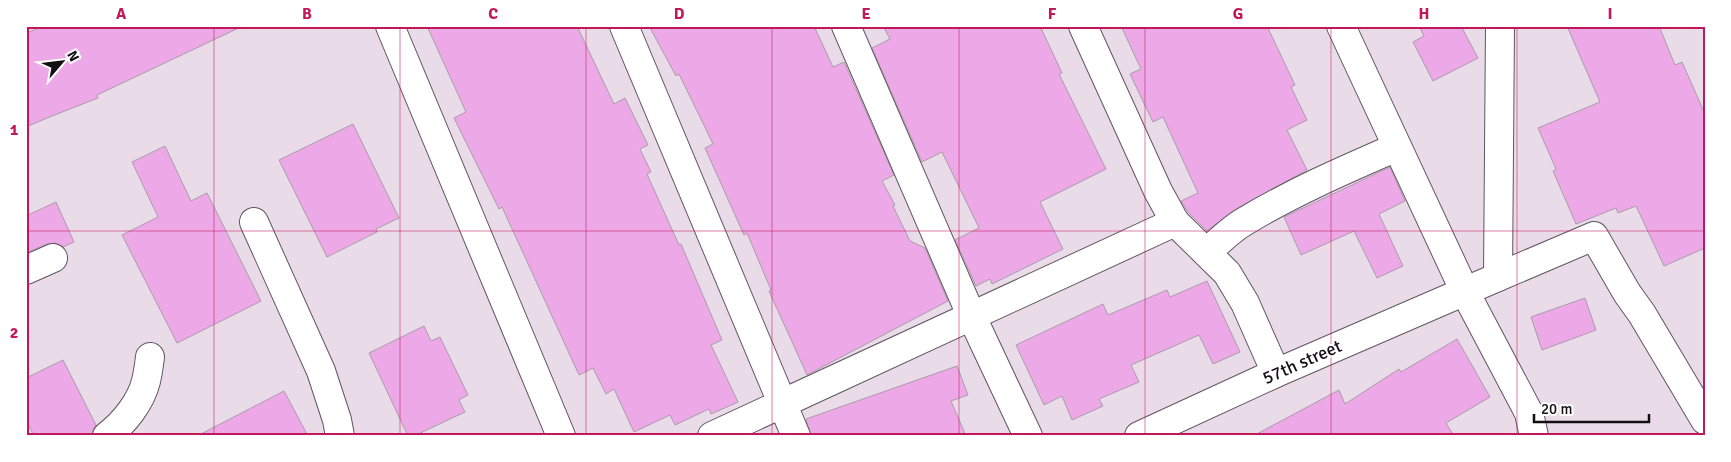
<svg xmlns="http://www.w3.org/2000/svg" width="1731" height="462" font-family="Signika,sans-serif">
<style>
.building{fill:#eda8e8;stroke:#aa9ca9}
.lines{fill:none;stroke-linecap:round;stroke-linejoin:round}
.street-casing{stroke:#625561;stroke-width:30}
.street{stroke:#fff;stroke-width:28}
.grid{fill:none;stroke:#c2185b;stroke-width:1;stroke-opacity:0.55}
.labels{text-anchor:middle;stroke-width:4;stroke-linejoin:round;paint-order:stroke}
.street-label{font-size:18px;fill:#120e12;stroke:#fff}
.neatline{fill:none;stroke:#c2185b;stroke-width:2}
.grid-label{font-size:16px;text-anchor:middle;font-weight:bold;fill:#c2185b}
</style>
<rect width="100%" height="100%" fill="#eadbe9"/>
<g class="building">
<polygon points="45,26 243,26 97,95 98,98 52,116 26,127 26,33"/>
<polygon points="427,26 577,26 614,104 625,98 648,145 640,149 651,172 647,174 679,245 681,244 722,340 711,345 738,402 711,414 709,409 675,425 670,415 634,432 614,389 606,394 593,368 579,375 502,207 499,209 454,118 466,112"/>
<polygon points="649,26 814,26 833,67 844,62 894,175 882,181 895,205 893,206 910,241 925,248 948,301 807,375 769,291 771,290 747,233 744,235 705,148 713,144 679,74 676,76"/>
<polygon points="883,26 1040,26 1062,73 1059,74 1106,169 1040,202 1063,249 992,284 990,279 976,286 955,240 979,228 942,152 922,162 872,48 890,39"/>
<polygon points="1121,26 1267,26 1295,85 1291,87 1307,120 1287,130 1307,170 1234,210 1207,231 1188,212 1181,201 1198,193 1163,117 1153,122 1130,74 1141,69"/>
<polygon points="1419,26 1461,26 1478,58 1433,81 1413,42 1424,36"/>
<polygon points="1567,26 1659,26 1675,65 1682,62 1705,114 1705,248 1664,266 1636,206 1618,213 1616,208 1576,224 1553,171 1556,169 1538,128 1600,102"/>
<polygon points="353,124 399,218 376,229 377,232 327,257 279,160"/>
<polygon points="165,146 191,201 207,193 261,301 177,343 122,235 158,217 132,162"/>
<polygon points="1390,167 1405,201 1379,214 1403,266 1377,278 1354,231 1301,255 1284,217"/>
<polygon points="56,202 74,242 63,247 55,243 47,244 26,253 26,216"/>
<polygon points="1207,281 1240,352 1213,364 1199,335 1131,365 1139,382 1099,399 1103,406 1072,420 1062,396 1044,405 1016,345 1103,304 1108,315 1167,290 1170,297"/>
<polygon points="1585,298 1596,330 1542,350 1531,317"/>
<polygon points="424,326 431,341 440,337 468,395 459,400 465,412 414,436 408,436 369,353"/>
<polygon points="1457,339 1490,397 1446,423 1454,436 1253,436 1339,390 1345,404 1399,369 1401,372"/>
<polygon points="63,360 96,425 93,430 92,436 34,436 26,420 26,378"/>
<polygon points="957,366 968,395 951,401 966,436 811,436 806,419"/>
<polygon points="284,391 308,436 197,436"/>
</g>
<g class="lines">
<defs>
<g id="street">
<polyline points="390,26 561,436"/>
<polyline points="624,26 796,436"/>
<polyline points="846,26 971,315 1028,436"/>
<polyline points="1083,26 1158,191 1175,222 1227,273 1245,303 1276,373"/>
<polyline points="1341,26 1465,292 1529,413 1534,436"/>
<polyline points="254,222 321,371 337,420 340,436"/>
<path d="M1206,252c12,-9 23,-21 36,-29 49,-30 102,-53 155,-76"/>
<polyline points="26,270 53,258"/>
<polyline points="1498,277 1594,236 1627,293 1642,314 1705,420"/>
<path d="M107,436c17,-13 34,-34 39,-55 2,-8 3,-16 4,-24"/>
<polyline points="712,436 1175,222"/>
<polyline points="1139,436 1276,373 1498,277 1500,26"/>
</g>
</defs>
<use href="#street" class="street-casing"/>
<use href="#street" class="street"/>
</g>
<path class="grid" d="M214,26v410M400,26v410M586,26v410M772,26v410M959,26v410M1145,26v410M1331,26v410M1517,26v410M26,231h1679"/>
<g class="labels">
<g class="street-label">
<text transform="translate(1302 362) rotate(-24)" y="6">57th street</text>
</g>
</g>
<rect width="1731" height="462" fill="none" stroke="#ffffff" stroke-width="55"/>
<g transform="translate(62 62) rotate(62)" stroke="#ffffff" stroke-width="4" paint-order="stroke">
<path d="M0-4L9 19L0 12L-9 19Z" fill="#120e12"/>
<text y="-8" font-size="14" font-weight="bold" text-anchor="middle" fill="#120e12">N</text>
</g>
<path d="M1534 414v8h115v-8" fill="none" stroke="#120e12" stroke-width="2.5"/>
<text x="1541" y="414" font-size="15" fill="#120e12" stroke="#ffffff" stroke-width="4" paint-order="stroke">20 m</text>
<rect x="28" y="28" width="1676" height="406" class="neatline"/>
<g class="grid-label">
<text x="121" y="19">A</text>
<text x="307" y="19">B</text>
<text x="493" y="19">C</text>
<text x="679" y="19">D</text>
<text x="866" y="19">E</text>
<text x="1052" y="19">F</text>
<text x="1238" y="19">G</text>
<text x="1424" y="19">H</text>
<text x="1610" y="19">I</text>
<text x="14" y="135">1</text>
<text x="14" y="338">2</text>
</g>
</svg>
